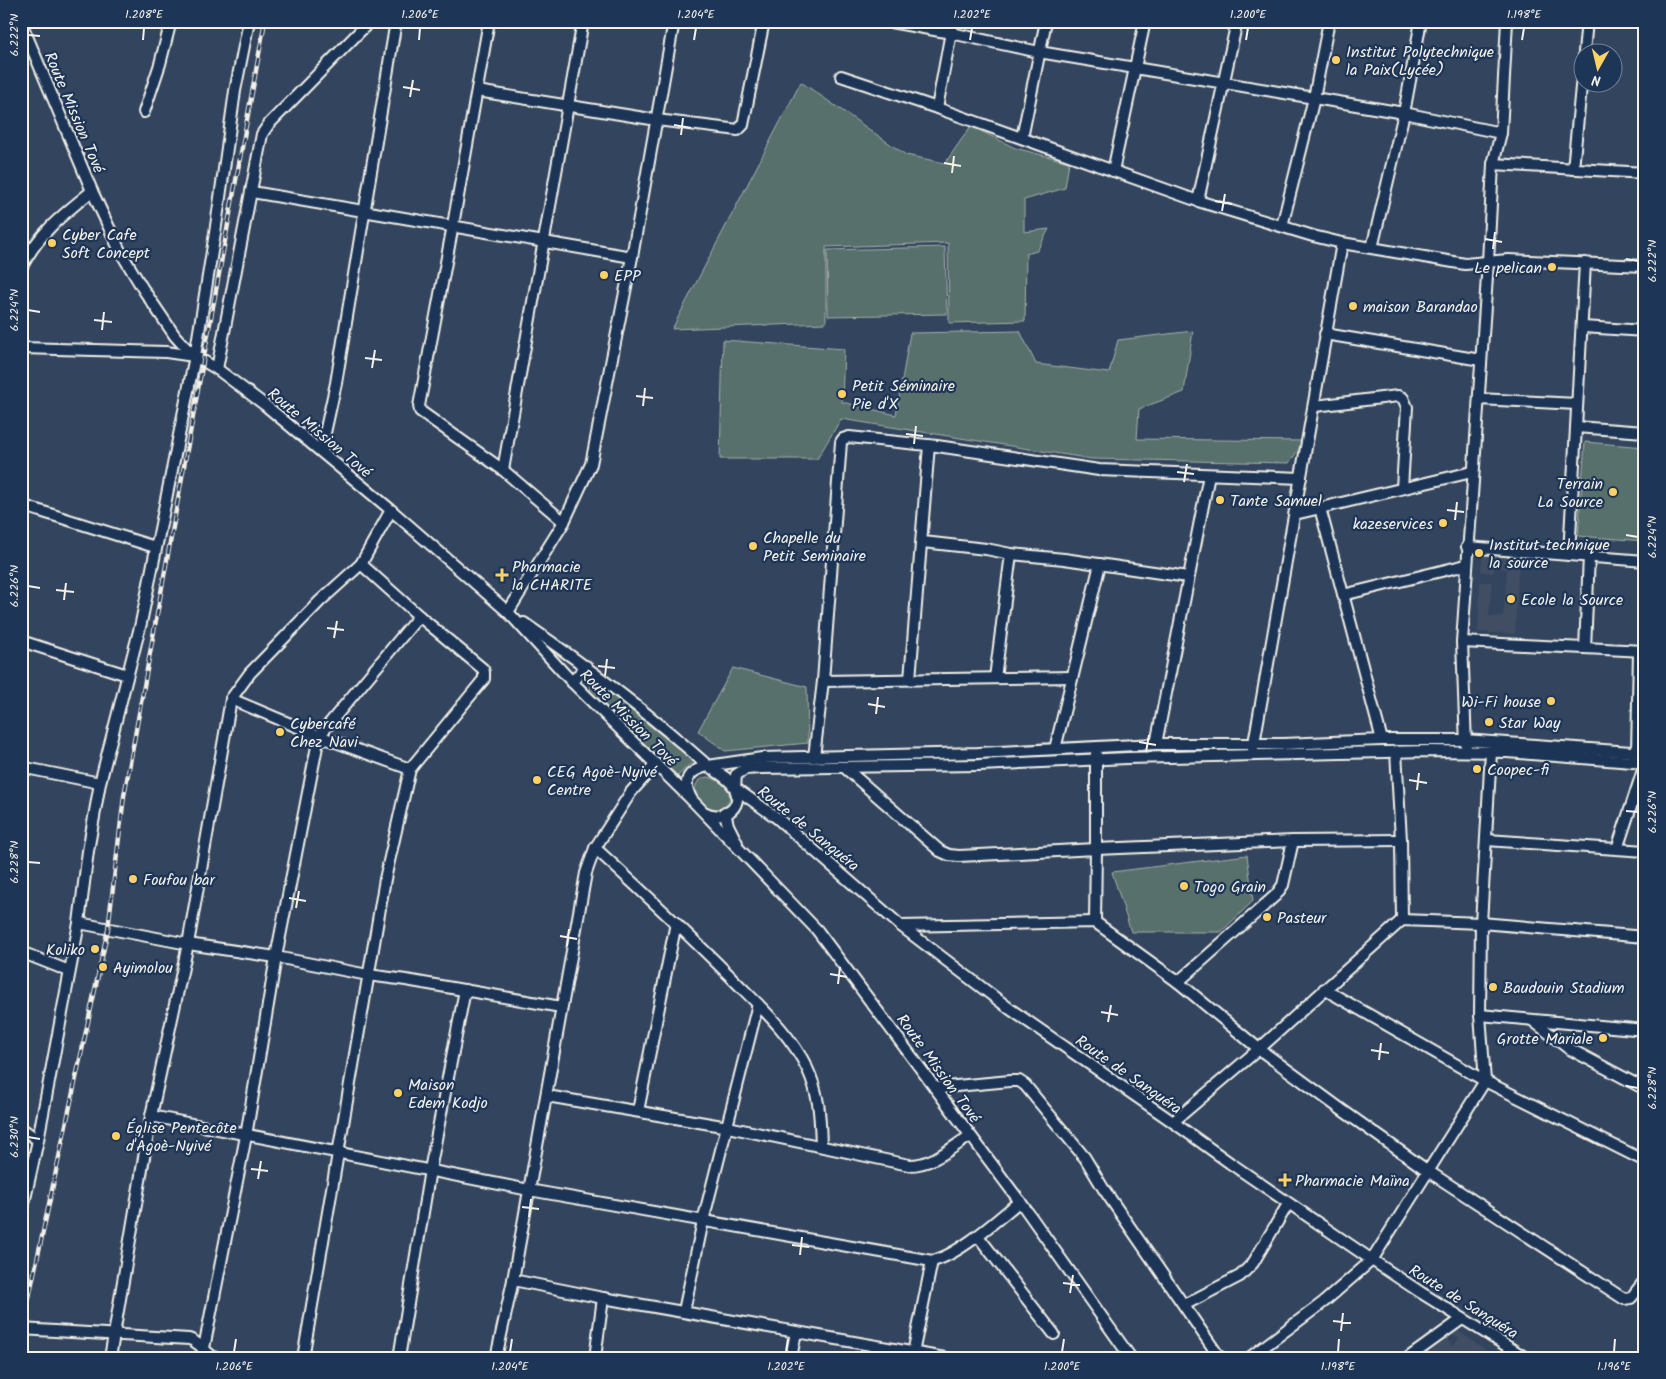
<svg xmlns="http://www.w3.org/2000/svg" width="1666" height="1379" font-family="Kalam,sans-serif">
<style>
.built{fill:#414e62}
.green{fill:#59706c;stroke:#a6b0aa}
.lines{fill:none;stroke-linecap:round;stroke-linejoin:round}
.minor-casing{stroke:#f4f1e8;stroke-width:14}
.minor{stroke:#1d3557;stroke-width:10}
.rail-casing{stroke:#f4f1e8;stroke-width:4.5}
.rail{stroke:#1d3557;stroke-width:2.5;stroke-dasharray:8;stroke-linecap:butt}
.ticks{fill:none;stroke:#f4f1e8;stroke-width:2}
.poi-dot{fill:#ffd166;stroke:#1d3557;stroke-width:2}
.labels{text-anchor:middle;stroke-width:4.5;stroke-linejoin:round;paint-order:stroke}
.poi-label{font-size:16px;fill:#f4f1e8;stroke:#1d3557;text-anchor:start}
.street-label{font-size:16px;fill:#f4f1e8;stroke:#1d3557}
.neatline{fill:none;stroke:#f4f1e8;stroke-width:2}
.ticks-label{font-size:12px;text-anchor:middle;fill:#f4f1e8}
</style>
<rect width="100%" height="100%" fill="#32445e"/>
<filter id="ink" filterUnits="userSpaceOnUse"><feTurbulence type="fractalNoise" baseFrequency=".02" numOctaves="2"/><feDisplacementMap in="SourceGraphic" scale="10" xChannelSelector="R" yChannelSelector="G"/><feConvolveMatrix kernelMatrix="1 2 1 2 8 2 1 2 1" color-interpolation-filters="sRGB"/></filter>
<g filter="url(#ink)">
<g class="built">
<polygon points="1482,555 1519,558 1515,634 1478,632 1480,582 1492,582 1489,616 1503,617 1507,569 1495,567 1494,573 1481,572"/>
<polygon points="1458,1331 1497,1358 1422,1358 1447,1339 1453,1347 1459,1338 1453,1335"/>
</g>
<g class="green">
<polygon points="801,82 906,155 945,163 971,126 1015,148 1069,162 1065,188 1024,200 1024,232 1049,229 1037,251 1026,254 1025,321 949,323 948,243 826,247 826,323 672,329"/>
<polygon points="945,247 947,314 828,316 827,250"/>
<polygon points="1020,331 1036,364 1109,373 1118,340 1193,331 1184,392 1139,409 1137,439 1305,441 1289,463 1092,459 841,419 817,459 720,459 723,340 844,349 842,402 896,415 910,333"/>
<polygon points="1585,442 1645,447 1645,541 1578,536"/>
<polygon points="733,668 807,687 808,743 725,751 698,731"/>
<polygon points="595,683 598,684 694,761 689,765 678,776 590,691 591,685"/>
<path d="M707,777c13,1 32,18 17,30 -16,12 -45,-23 -17,-30z"/>
<polygon points="1247,855 1253,901 1221,932 1131,932 1112,872"/>
</g>
<g class="lines">
<defs>
<g id="minor">
<polyline points="489,21 453,225 419,406 420,411 503,470 564,522"/>
<polyline points="885,21 951,33 1039,52 1404,113 1501,133"/>
<polyline points="953,21 937,108 1198,201 1313,236 1342,243 1465,264 1508,260 1645,266"/>
<polyline points="21,22 92,191 120,251 143,289 175,336 185,347 195,356 217,369 265,405 391,510 508,612 572,682 692,800"/>
<polyline points="1584,52 1587,21"/>
<polyline points="841,76 937,108"/>
<polyline points="477,91 657,120 738,130 743,125 764,21"/>
<polyline points="144,112 160,64 171,21"/>
<polyline points="1022,138 1046,21"/>
<polyline points="1493,164 1645,173"/>
<polyline points="1573,169 1584,56"/>
<polyline points="1113,171 1145,21"/>
<polyline points="252,192 632,257"/>
<polyline points="1198,201 1237,21"/>
<polyline points="1282,226 1314,98 1329,21"/>
<polyline points="21,245 30,251"/>
<polyline points="1372,248 1404,113 1421,21"/>
<path d="M21,268c18,-35 41,-53 71,-77"/>
<polyline points="1583,327 1645,331"/>
<polyline points="1325,334 1481,360"/>
<polyline points="21,348 166,352 194,356"/>
<polyline points="217,369 262,134 269,124 370,21"/>
<polyline points="1479,399 1577,404"/>
<polyline points="1315,406 1398,396 1403,398 1407,407 1402,488"/>
<polyline points="1576,427 1645,432"/>
<polyline points="321,451 336,383 396,21"/>
<polyline points="503,470 583,21"/>
<polyline points="21,505 155,547"/>
<polyline points="1320,508 1382,740"/>
<polyline points="1295,514 1472,472"/>
<polyline points="923,542 986,549 1011,554 1064,559 1188,577"/>
<polyline points="1467,547 1645,561"/>
<polyline points="1569,555 1585,263"/>
<polyline points="1343,595 1466,565"/>
<polyline points="508,612 564,522 591,464 632,257 674,21"/>
<path d="M524,623c64,44 126,91 184,143"/>
<polyline points="21,641 127,675"/>
<polyline points="1462,642 1645,651"/>
<polyline points="1585,648 1589,556"/>
<polyline points="995,678 1011,554"/>
<polyline points="910,679 929,445"/>
<polyline points="823,681 1072,677"/>
<polyline points="572,682 586,666"/>
<polyline points="231,699 319,736 410,769 385,879 303,1358"/>
<polyline points="1156,744 1209,475"/>
<polyline points="1466,745 1462,642 1488,262 1493,164 1501,133 1507,21"/>
<polyline points="1055,749 1100,564"/>
<polyline points="1253,749 1342,243"/>
<polyline points="1396,751 1401,840 1402,920"/>
<polyline points="1637,753 1639,651"/>
<polyline points="1096,754 1096,849 1293,841 1401,840"/>
<polyline points="814,757 823,681 841,442 843,439 849,437 937,446 1099,470 1301,478"/>
<polyline points="708,766 762,758 978,753 1156,744 1283,744 1382,740 1464,740 1645,753"/>
<polyline points="21,767 100,783"/>
<polyline points="844,767 940,851 949,855 959,856 1096,849 1095,922"/>
<polyline points="410,769 484,679 484,672 483,669 419,616"/>
<polyline points="735,788 777,818 901,926 1010,1009 1173,1122 1230,1163 1372,1260 1420,1292 1526,1358"/>
<polyline points="735,788 736,775 745,769 761,768 979,765 1127,758 1429,751 1507,752 1645,763"/>
<path d="M704,812c17,10 40,-3 31,-23 -4,-10 -18,-17 -27,-23 -20,5 -27,14 -16,34l125,130 207,277 107,151"/>
<polyline points="728,813 725,813 728,825 737,843"/>
<polyline points="1487,840 1645,851"/>
<path d="M595,848c46,42 91,84 135,128 28,29 59,55 77,92 13,27 13,50 14,78"/>
<polyline points="1617,849 1645,764"/>
<polyline points="79,923 188,944 276,957 368,975 406,980 561,1007"/>
<polyline points="901,926 1095,922 1178,982 1259,1049 1342,1110 1428,1171 1624,1299 1631,1298 1645,1280"/>
<polyline points="21,952 69,971"/>
<polyline points="1178,982 1276,895 1283,885 1293,841"/>
<polyline points="1324,989 1485,1081 1645,1161"/>
<polyline points="1480,1015 1645,1030"/>
<polyline points="1532,1020 1568,1048 1645,1089"/>
<polyline points="935,1088 1010,1081 1019,1081 1025,1085 1085,1158 1103,1188 1220,1358"/>
<path d="M547,1096l181,31 181,38c24,0 42,-17 61,-29"/>
<polyline points="638,1111 676,923"/>
<path d="M151,1116l378,74 403,71c27,-6 66,-42 88,-60"/>
<polyline points="1173,1122 1259,1049 1402,920 1481,923 1645,937"/>
<polyline points="21,1128 38,1140"/>
<polyline points="21,1217 38,1140 79,923 88,851 100,783 141,623 195,356 215,233 235,91 249,21"/>
<polyline points="978,1236 1054,1334"/>
<polyline points="513,1280 603,1298 945,1358"/>
<polyline points="1184,1305 1240,1276 1253,1263 1288,1204"/>
<polyline points="684,1311 703,1221 758,1004"/>
<path d="M21,1329l168,10c11,3 16,14 26,19"/>
<polyline points="110,1358 151,1116 188,944 231,699 250,673 320,601 361,564 391,510"/>
<polyline points="202,1358 246,1136 276,957 319,736 419,616 361,564"/>
<polyline points="399,1358 430,1170 465,990"/>
<polyline points="496,1358 513,1280 586,873 595,848 631,792 656,764"/>
<polyline points="595,1358 603,1298"/>
<polyline points="791,1358 796,1332"/>
<polyline points="912,1358 932,1261"/>
<polyline points="1249,1358 1325,1301 1372,1260 1485,1081 1480,1015 1481,923 1491,752"/>
<polyline points="1408,1358 1462,1319"/>
</g>
</defs>
<use href="#minor" class="minor-casing"/>
<use href="#minor" class="minor"/>
<defs>
<polyline id="rail" points="21,1356 26,1311 108,929 124,796 265,21"/>
</defs>
<use href="#rail" class="rail-casing"/>
<use href="#rail" class="rail"/>
</g>
</g>
<path class="ticks" d="M28,35l12,1M143,40l1,-12M419,40l1,-12M694,40l2,-12M970,40l2,-12M1246,40l2,-12M1522,40l2,-12M403,87l17,3M410,97l3,-17M674,125l17,3M681,135l2,-17M944,163l17,3M952,173l2,-17M1215,201l17,3M1222,211l3,-17M1485,239l17,3M1493,249l2,-17M1626,259l12,2M28,310l12,2M94,320l18,2M102,330l2,-18M365,358l17,2M372,368l3,-18M636,396l17,2M643,406l2,-18M906,434l17,2M914,444l2,-18M1177,472l17,2M1184,482l3,-18M1447,510l17,2M1455,520l2,-18M1626,535l12,2M28,586l12,2M56,590l18,2M64,600l2,-17M327,628l17,2M334,638l3,-17M598,666l17,2M605,676l2,-17M868,704l17,3M876,714l2,-17M1139,742l17,3M1146,752l3,-17M1409,780l18,3M1417,790l2,-17M1626,811l12,1M28,862l12,1M289,898l17,3M296,908l3,-17M560,936l17,3M567,946l2,-17M830,974l17,3M838,984l2,-17M1101,1012l17,3M1108,1022l3,-17M1371,1050l18,3M1379,1060l2,-17M1626,1086l12,2M28,1137l12,2M251,1169l17,2M258,1179l3,-18M522,1207l17,2M529,1217l2,-18M792,1245l17,2M800,1255l2,-18M1063,1283l17,2M1070,1293l3,-18M1333,1321l18,2M1341,1331l2,-18M234,1352l2,-13M510,1352l2,-13M786,1352l2,-13M1062,1352l2,-13M1338,1352l1,-13M1614,1352l1,-13"/>
<g class="poi-dot">
<circle cx="1336" cy="60" r="5"/>
<circle cx="52" cy="243" r="5"/>
<circle cx="1552" cy="267" r="5"/>
<circle cx="604" cy="275" r="5"/>
<circle cx="1353" cy="306" r="5"/>
<circle cx="842" cy="394" r="5"/>
<circle cx="1613" cy="492" r="5"/>
<circle cx="1220" cy="500" r="5"/>
<circle cx="1443" cy="523" r="5"/>
<circle cx="753" cy="546" r="5"/>
<circle cx="1479" cy="553" r="5"/>
<path d="M499.5 567.5h5v5h5v5h-5v5h-5v-5h-5v-5h5z"/>
<circle cx="1511" cy="599" r="5"/>
<circle cx="1551" cy="701" r="5"/>
<circle cx="1489" cy="722" r="5"/>
<circle cx="280" cy="732" r="5"/>
<circle cx="1477" cy="769" r="5"/>
<circle cx="537" cy="780" r="5"/>
<circle cx="133" cy="879" r="5"/>
<circle cx="1184" cy="886" r="5"/>
<circle cx="1267" cy="917" r="5"/>
<circle cx="95" cy="949" r="5"/>
<circle cx="103" cy="967" r="5"/>
<circle cx="1493" cy="987" r="5"/>
<circle cx="1603" cy="1038" r="5"/>
<circle cx="398" cy="1093" r="5"/>
<circle cx="116" cy="1136" r="5"/>
<path d="M1282.5 1172.5h5v5h5v5h-5v5h-5v-5h-5v-5h5z"/>
</g>
<g class="labels">
<g class="poi-label">
<text x="1346" y="57">Institut Polytechnique<tspan x="1346" dy="18">la Paix(Lycée)</tspan></text>
<text x="62" y="240">Cyber Cafe<tspan x="62" dy="18">Soft Concept</tspan></text>
<text x="1542" y="273" text-anchor="end">Le pelican</text>
<text x="614" y="281">EPP</text>
<text x="1363" y="312">maison Barandao</text>
<text x="852" y="391">Petit Séminaire<tspan x="852" dy="18">Pie d'X</tspan></text>
<text x="1603" y="489" text-anchor="end">Terrain<tspan x="1603" dy="18">La Source</tspan></text>
<text x="1230" y="506">Tante Samuel</text>
<text x="1433" y="529" text-anchor="end">kazeservices</text>
<text x="763" y="543">Chapelle du<tspan x="763" dy="18">Petit Seminaire</tspan></text>
<text x="1489" y="550">Institut technique<tspan x="1489" dy="18">la source</tspan></text>
<text x="512" y="572">Pharmacie<tspan x="512" dy="18">la CHARITE</tspan></text>
<text x="1521" y="605">Ecole la Source</text>
<text x="1541" y="707" text-anchor="end">Wi-Fi house</text>
<text x="1499" y="728">Star Way</text>
<text x="290" y="729">Cybercafé<tspan x="290" dy="18">Chez Navi</tspan></text>
<text x="1487" y="775">Coopec-fi</text>
<text x="547" y="777">CEG Agoè-Nyivé<tspan x="547" dy="18">Centre</tspan></text>
<text x="143" y="885">Foufou bar</text>
<text x="1194" y="892">Togo Grain</text>
<text x="1277" y="923">Pasteur</text>
<text x="85" y="955" text-anchor="end">Koliko</text>
<text x="113" y="973">Ayimolou</text>
<text x="1503" y="993">Baudouin Stadium</text>
<text x="1593" y="1044" text-anchor="end">Grotte Mariale</text>
<text x="408" y="1090">Maison<tspan x="408" dy="18">Edem Kodjo</tspan></text>
<text x="126" y="1133">Église Pentecôte<tspan x="126" dy="18">d'Agoè-Nyivé</tspan></text>
<text x="1295" y="1186">Pharmacie Maïna</text>
</g>
<g class="street-label">
<text transform="translate(75 112) rotate(67)" y="6">Route Mission Tové</text>
<text transform="translate(320 432) rotate(40)" y="6">Route Mission Tové</text>
<text transform="translate(629 717) rotate(45)" y="6">Route Mission Tové</text>
<text transform="translate(809 828) rotate(39)" y="6">Route de Sanguéra</text>
<text transform="translate(939 1068) rotate(54)" y="6">Route Mission Tové</text>
<text transform="translate(1129 1074) rotate(35)" y="6">Route de Sanguéra</text>
<text transform="translate(1464 1301) rotate(32)" y="6">Route de Sanguéra</text>
</g>
</g>
<rect width="1666" height="1379" fill="none" stroke="#1d3557" stroke-width="55"/>
<g transform="translate(1598 68) rotate(188)"><circle r="24" fill="#1d3557" stroke="#738091"/>
<path d="M0-4L9 19L0 12L-9 19Z" fill="#ffd166"/>
<text y="-8" font-size="14" font-weight="bold" text-anchor="middle" fill="#f4f1e8">N</text>
</g>
<rect x="28" y="28" width="1610" height="1324" class="neatline"/>
<g class="ticks-label">
<text x="144" y="18">1.208°E</text>
<text x="420" y="18">1.206°E</text>
<text x="696" y="18">1.204°E</text>
<text x="972" y="18">1.202°E</text>
<text x="1248" y="18">1.200°E</text>
<text x="1524" y="18">1.198°E</text>
<text transform="translate(14 35) rotate(-90)" y="4">6.222°N</text>
<text transform="translate(1652 261) rotate(-90)" y="4">6.222°N</text>
<text transform="translate(14 310) rotate(-90)" y="4">6.224°N</text>
<text transform="translate(1652 537) rotate(-90)" y="4">6.224°N</text>
<text transform="translate(14 586) rotate(-90)" y="4">6.226°N</text>
<text transform="translate(1652 812) rotate(-90)" y="4">6.226°N</text>
<text transform="translate(14 862) rotate(-90)" y="4">6.228°N</text>
<text transform="translate(1652 1088) rotate(-90)" y="4">6.228°N</text>
<text transform="translate(14 1137) rotate(-90)" y="4">6.230°N</text>
<text x="234" y="1370">1.206°E</text>
<text x="510" y="1370">1.204°E</text>
<text x="786" y="1370">1.202°E</text>
<text x="1062" y="1370">1.200°E</text>
<text x="1338" y="1370">1.198°E</text>
<text x="1614" y="1370">1.196°E</text>
</g>
</svg>
